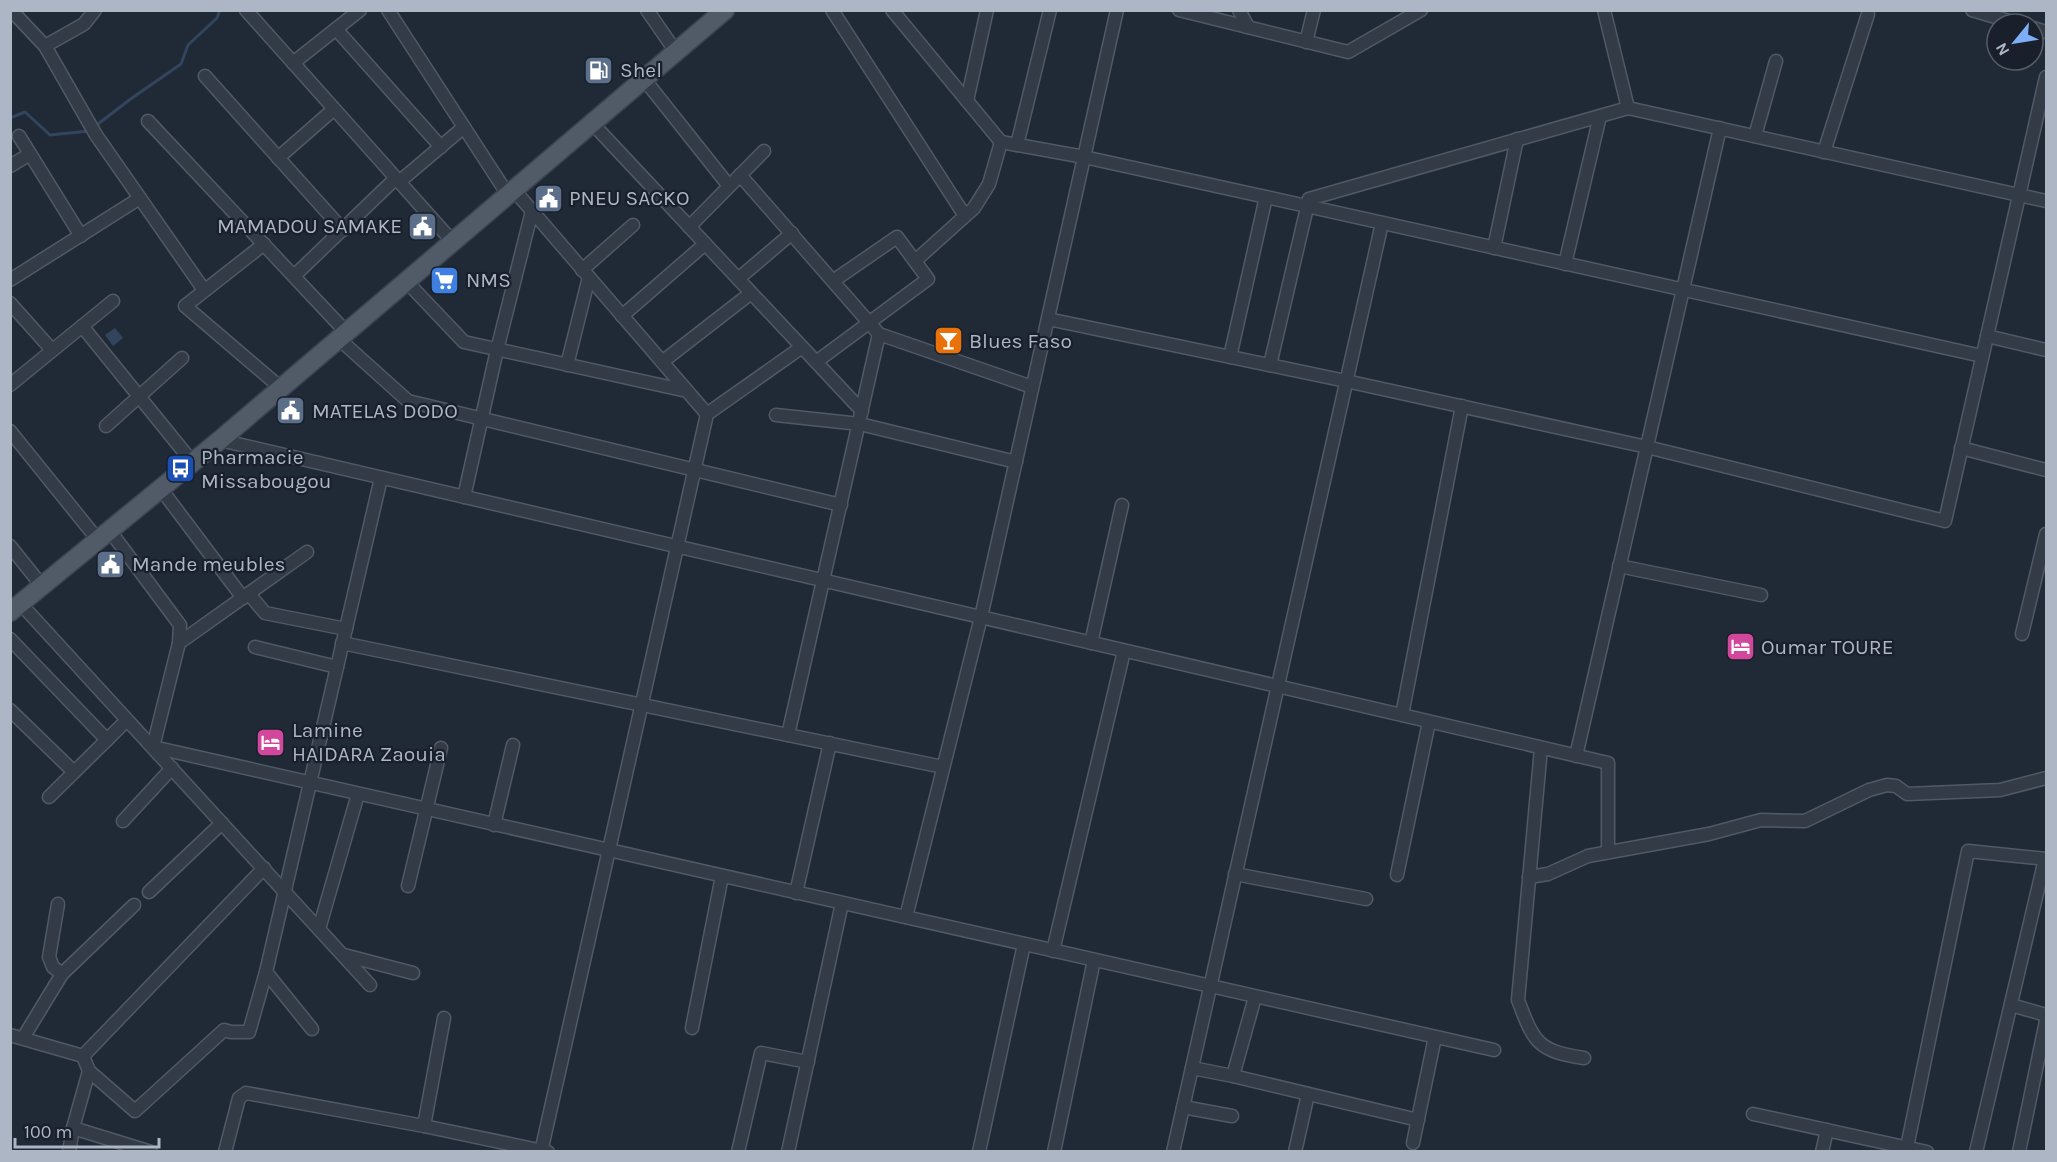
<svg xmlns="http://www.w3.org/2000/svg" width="2057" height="1162" font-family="Karla,sans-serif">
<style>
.water{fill:#33455e}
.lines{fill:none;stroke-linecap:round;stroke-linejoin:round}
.stream{stroke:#33455e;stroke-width:3}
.street-casing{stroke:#505965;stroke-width:15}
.primary-casing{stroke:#3c4450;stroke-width:21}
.street{stroke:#333b47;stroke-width:12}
.primary{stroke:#515a67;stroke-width:18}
.labels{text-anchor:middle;stroke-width:4.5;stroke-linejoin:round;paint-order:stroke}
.poi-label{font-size:21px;fill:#adb6c4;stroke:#19202b;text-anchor:start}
</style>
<rect width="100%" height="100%" fill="#202936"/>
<polygon class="water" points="115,328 123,338 113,346 105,335"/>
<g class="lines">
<g class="stream">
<polyline points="10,118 25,112 50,135 89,131"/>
<polyline points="94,127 132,98 181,64 188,45 217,18 220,10"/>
</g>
<defs>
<g id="street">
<polyline points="11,10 45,46 96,135 204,290"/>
<polyline points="246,10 453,242"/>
<polyline points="388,10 508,195"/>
<polyline points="647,10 676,52"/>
<polyline points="832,10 965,216"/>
<polyline points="892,10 1001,142 1084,157 1266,197 1982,356"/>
<polyline points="1179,10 1348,52 1421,10"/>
<polyline points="1239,10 1248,27"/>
<polyline points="1604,10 1628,108"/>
<polyline points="1972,10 2019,24"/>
<polyline points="2033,28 2046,32"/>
<polyline points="336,29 441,147"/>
<polyline points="1306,42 1314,10"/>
<polyline points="45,46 84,24 95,10"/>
<polyline points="293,63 360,10"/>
<polyline points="205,76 343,230"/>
<polyline points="644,79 729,186"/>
<polyline points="967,101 987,10"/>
<polyline points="148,121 346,332"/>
<polyline points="592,123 862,411"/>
<polyline points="19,136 81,236"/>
<polyline points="1755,136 1776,61"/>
<polyline points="1017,145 1050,10"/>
<polyline points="1824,152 1868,14"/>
<polyline points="278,158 334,109"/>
<polyline points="10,166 30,154"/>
<polyline points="740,175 879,334 1032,387"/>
<polyline points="399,182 464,127"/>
<polyline points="514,190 707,414"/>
<polyline points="689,227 764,151"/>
<polyline points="264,244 185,306 281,388"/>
<polyline points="1494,248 1517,139"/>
<polyline points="915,261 974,208 989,184 1001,142"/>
<polyline points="1565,264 1600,116"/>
<polyline points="582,270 633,225"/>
<polyline points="294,276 396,178"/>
<polyline points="738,279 792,233"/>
<polyline points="10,280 140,198"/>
<polyline points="406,281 464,342 687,391"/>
<polyline points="10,303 52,350"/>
<polyline points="622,316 705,244"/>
<polyline points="1048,319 1346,381 1647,447 1945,521 2046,77"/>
<polyline points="82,326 193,463"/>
<polyline points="1987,336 2046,350"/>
<polyline points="339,339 408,401 841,505"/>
<polyline points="1230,357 1266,197"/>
<polyline points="662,362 751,293"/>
<polyline points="816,362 928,279 897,237 833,281"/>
<polyline points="567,365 589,277"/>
<polyline points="1270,365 1309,199 1628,108 2046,201"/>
<polyline points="10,385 113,301"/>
<polyline points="776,415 860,424 1016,462"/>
<polyline points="106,426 182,358"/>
<polyline points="10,431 98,540"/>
<polyline points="220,440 1608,763 1608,851"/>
<polyline points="1961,448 2046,470"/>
<polyline points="161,489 243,598"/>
<polyline points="464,497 497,350 532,211"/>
<polyline points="110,531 180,625 179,643 153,747 1494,1050"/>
<polyline points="10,546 42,586"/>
<polyline points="1619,566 1761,595"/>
<polyline points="249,594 265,613 346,629"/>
<polyline points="21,604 370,985"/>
<polyline points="2022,634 2046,534"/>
<polyline points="10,639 107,740"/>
<polyline points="179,643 307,552"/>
<polyline points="342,643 943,767"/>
<polyline points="1091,643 1122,505"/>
<polyline points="255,647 337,667"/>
<polyline points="10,710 74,772"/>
<polyline points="1402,715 1462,406"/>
<polyline points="788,735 879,334"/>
<path d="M1541,748l-23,252c16,43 20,51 66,58"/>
<polyline points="1576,756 1720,128"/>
<polyline points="49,797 127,720"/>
<polyline points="123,821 172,768"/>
<polyline points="494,825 513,745"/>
<polyline points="1235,874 1366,899"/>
<polyline points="1397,875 1429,722"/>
<polyline points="1529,877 1548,874 1588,856 1709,834 1761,820 1805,821 1869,790 1887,785 1896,786 1907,794 2000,790 2046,778"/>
<polyline points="408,886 441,748"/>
<polyline points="149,892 222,823"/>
<polyline points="796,893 830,743"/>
<polyline points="58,904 49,957 53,967 62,974"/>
<polyline points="906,917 981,617 1117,10"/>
<polyline points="319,929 358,794"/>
<polyline points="1053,951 1124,651"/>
<polyline points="344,955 413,973"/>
<polyline points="266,972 312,1029"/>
<polyline points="2011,1005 2046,1015"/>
<polyline points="692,1028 722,876"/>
<polyline points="10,1035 83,1056"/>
<polyline points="23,1038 62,974 134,905"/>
<polyline points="83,1056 89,1071 135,1111 224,1030 231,1032 249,1032 266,972 381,478"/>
<polyline points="83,1056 264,868"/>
<polyline points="1192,1068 1233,1076 1418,1120"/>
<polyline points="1233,1076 1255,997"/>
<polyline points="1183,1107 1232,1116"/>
<polyline points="1753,1114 1927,1152"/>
<polyline points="424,1126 444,1018"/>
<polyline points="73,1128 151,1152"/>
<polyline points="1413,1143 1435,1037"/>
<polyline points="1907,1147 1968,851 2046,859"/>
<polyline points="69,1152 73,1128 89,1071"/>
<polyline points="225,1152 239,1098 246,1093 424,1126 548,1152"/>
<polyline points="541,1152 707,414 802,347"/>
<polyline points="738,1152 761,1053 808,1062"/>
<polyline points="788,1152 842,903"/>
<polyline points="979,1152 1024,944"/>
<polyline points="1054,1152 1094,960"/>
<polyline points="1173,1152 1382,223"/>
<polyline points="1295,1152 1308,1094"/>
<polyline points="1822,1152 1827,1130"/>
<polyline points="1976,1152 2045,859"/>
<polyline points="2019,1152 2046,1021"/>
</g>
<polyline id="primary" points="10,612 220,440 725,10"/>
</defs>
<use href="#street" class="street-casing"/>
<use href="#primary" class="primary-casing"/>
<use href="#street" class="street"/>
<use href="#primary" class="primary"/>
</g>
<defs>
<symbol id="fuel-square" viewBox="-11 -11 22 22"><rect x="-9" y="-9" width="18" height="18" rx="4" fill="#5c6f8a" stroke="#19202b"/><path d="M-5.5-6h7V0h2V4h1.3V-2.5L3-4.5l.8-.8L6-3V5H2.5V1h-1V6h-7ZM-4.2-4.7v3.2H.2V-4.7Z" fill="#fff"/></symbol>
<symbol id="civic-square" viewBox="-11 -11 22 22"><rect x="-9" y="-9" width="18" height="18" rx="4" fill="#5c6f8a" stroke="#19202b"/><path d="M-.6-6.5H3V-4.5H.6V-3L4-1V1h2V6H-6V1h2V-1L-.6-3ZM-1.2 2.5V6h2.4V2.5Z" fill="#fff"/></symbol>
<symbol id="supermarket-square" viewBox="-11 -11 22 22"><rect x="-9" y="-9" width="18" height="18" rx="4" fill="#3f7fe0" stroke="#19202b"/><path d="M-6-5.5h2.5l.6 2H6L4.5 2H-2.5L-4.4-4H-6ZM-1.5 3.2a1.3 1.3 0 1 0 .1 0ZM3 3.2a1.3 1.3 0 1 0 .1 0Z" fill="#fff"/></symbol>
<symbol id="bar-square" viewBox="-11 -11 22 22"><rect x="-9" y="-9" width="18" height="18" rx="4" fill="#e8710a" stroke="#19202b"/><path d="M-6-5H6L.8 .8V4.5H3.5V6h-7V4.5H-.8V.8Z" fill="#fff"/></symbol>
<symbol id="bus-square" viewBox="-11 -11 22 22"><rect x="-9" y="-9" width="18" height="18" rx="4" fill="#1a4fb4" stroke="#19202b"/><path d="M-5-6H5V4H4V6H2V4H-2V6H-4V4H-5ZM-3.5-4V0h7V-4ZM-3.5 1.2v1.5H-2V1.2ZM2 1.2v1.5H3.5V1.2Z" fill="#fff"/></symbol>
<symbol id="hotel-square" viewBox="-11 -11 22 22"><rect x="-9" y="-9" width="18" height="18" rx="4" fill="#d1479c" stroke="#19202b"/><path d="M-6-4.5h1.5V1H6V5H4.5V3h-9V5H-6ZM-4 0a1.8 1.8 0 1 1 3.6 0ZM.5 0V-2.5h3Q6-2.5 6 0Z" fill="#fff"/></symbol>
</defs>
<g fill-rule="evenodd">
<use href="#fuel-square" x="582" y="54" width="33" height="33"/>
<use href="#civic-square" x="532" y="182" width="33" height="33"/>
<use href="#civic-square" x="406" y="210" width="33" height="33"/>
<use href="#supermarket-square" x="428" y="264" width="33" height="33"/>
<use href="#bar-square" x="932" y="324" width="33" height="33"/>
<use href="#civic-square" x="274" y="394" width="33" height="33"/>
<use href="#bus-square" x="164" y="452" width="33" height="33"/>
<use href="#civic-square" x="94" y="548" width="33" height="33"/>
<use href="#hotel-square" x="1724" y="630" width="33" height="33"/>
<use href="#hotel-square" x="254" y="726" width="33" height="33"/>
</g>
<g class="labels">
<g class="poi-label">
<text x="620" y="77">Shel</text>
<text x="569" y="205">PNEU SACKO</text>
<text x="402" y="233" text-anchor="end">MAMADOU SAMAKE</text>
<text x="466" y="287">NMS</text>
<text x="969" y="348">Blues Faso</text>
<text x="312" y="418">MATELAS DODO</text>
<text x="201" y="464">Pharmacie<tspan x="201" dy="24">Missabougou</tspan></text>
<text x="132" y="571">Mande meubles</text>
<text x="1761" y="654">Oumar TOURE</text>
<text x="292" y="737">Lamine<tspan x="292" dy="24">HAIDARA Zaouia</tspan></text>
</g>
</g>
<rect width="2057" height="1162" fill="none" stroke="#adb6c4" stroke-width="24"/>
<g transform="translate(2015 42) rotate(240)"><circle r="28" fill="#19202b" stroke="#545c68" stroke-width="1.5"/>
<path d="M0-4.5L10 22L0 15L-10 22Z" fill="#7eaef7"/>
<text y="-9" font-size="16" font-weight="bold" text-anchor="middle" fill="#adb6c4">N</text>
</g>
<path d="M15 1138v9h144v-9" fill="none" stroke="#adb6c4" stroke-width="3"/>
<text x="24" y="1138" font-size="18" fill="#adb6c4" stroke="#19202b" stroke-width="4.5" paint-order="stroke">100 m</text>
</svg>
